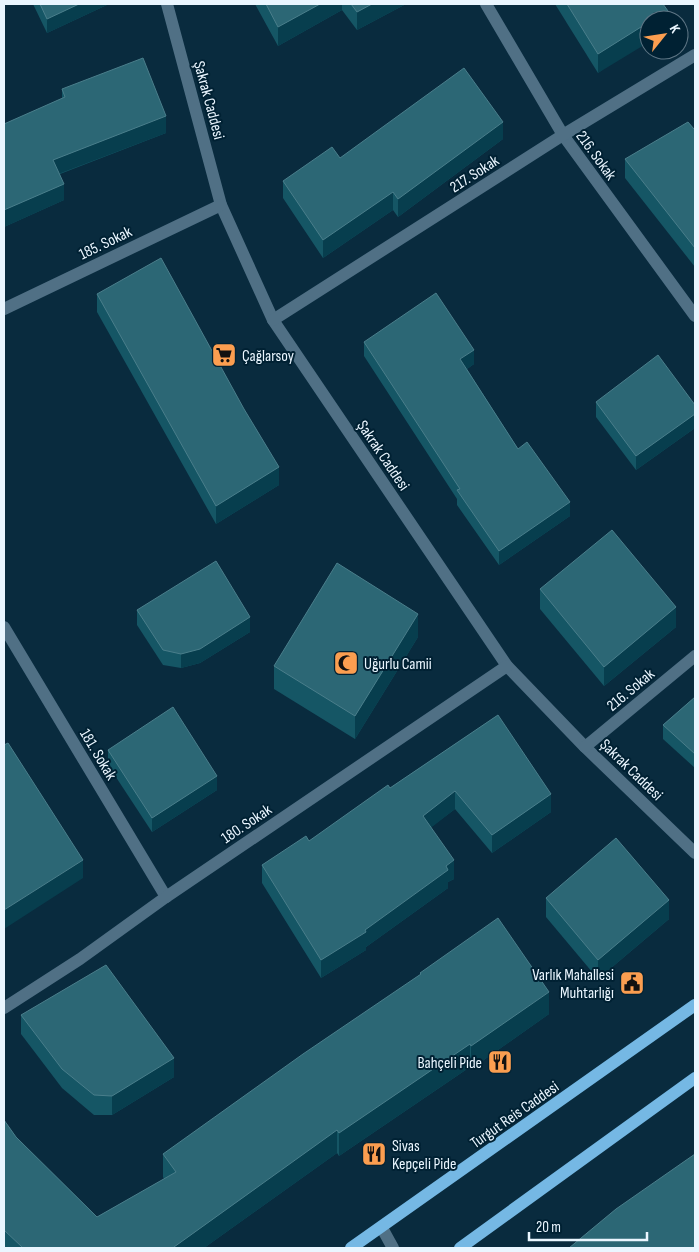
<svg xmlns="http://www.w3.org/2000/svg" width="699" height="1252" font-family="'Sofia Sans Condensed',sans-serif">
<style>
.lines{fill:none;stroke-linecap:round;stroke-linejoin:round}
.minor{stroke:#507085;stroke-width:12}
.major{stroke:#75b8e4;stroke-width:12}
.wall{fill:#155665}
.shaded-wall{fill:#073e4e}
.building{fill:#2c6775;stroke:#4a7e8b}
.labels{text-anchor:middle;stroke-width:4;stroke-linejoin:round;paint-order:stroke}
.street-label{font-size:16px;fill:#eaf6ff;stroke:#002133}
.poi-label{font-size:16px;fill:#eaf6ff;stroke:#002133;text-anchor:start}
</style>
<rect width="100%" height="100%" fill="#092b3e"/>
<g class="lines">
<g class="minor">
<polyline points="167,4 221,205 273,320 507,666 585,747 695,853"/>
<polyline points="486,4 563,135 695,316"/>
<polyline points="4,309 221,205"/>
<polyline points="273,320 563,135 695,55"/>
<polyline points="4,627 166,897"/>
<polyline points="585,747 695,656"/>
<polyline points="4,1008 80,959 166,897 507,666"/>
<polyline points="382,1228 393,1248"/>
</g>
<g class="major">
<polyline points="351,1248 695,1005"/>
<polyline points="460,1248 695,1078"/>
</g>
</g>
<g class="wall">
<polygon points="33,4 109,4 47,33"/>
<polygon points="255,4 406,4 357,30 342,10 278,46"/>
<polygon points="555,4 663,4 668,20 598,73"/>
<polygon points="62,89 166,133 60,174 64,200 4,227 4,124 62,99"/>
<polygon points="695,128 695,267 625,178 625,159"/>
<polygon points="503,139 398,217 393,210 323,258 283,198 283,181 340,158"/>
<polygon points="97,294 279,485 216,524 97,312"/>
<polygon points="364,342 474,364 467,369 518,449 570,516 499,565 457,505 457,499 364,356"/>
<polygon points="596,402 695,405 695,428 636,470 596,417"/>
<polygon points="540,589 676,627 604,686 540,609"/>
<polygon points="137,610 250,632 200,663 181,668 163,665 137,625"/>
<polygon points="418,637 355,739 274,689 274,666"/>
<polygon points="695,697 695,768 663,739 663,725"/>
<polygon points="498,715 551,812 492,853 455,809 431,827 454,879 448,882 448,888 366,947 366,950 321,978 262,883 262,865 309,841 390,788"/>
<polygon points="108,750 217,790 152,832 108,765"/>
<polygon points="546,898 669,919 598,979 546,917"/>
<polygon points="420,973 549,1014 471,1069 470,1067 339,1156 337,1153 204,1248 4,1248 4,1120 16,1137 97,1217 164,1179 163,1177 163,1154 420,975"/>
<polygon points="21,1015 174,1077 112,1115 94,1115 62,1088 21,1034"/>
</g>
<g class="shaded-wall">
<polygon points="79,4 109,4 47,33 47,19"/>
<polygon points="320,4 342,4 342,10 278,46 278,27"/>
<polygon points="372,4 406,4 357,30 357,12"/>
<polygon points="668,11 668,20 653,20"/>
<polygon points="649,22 649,42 598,73 598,54"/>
<polygon points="166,116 166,133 53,176 53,160"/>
<polygon points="503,122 503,139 398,217 398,199"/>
<polygon points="64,184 64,200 4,227 4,210"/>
<polygon points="393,192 393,210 323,258 323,240"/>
<polygon points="474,350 474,364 460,374 460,359"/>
<polygon points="695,414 695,428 636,470 636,456"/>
<polygon points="279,467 279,485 216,524 216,506"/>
<polygon points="570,502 570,516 499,565 499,551"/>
<polygon points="676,607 676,627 604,686 604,667"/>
<polygon points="418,614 418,637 355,739 355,716"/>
<polygon points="250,617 250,632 200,663 181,668 181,654"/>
<polygon points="217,776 217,790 152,832 152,818"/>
<polygon points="455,791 455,809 423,834 423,816"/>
<polygon points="551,794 551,812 492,853 492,835"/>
<polygon points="83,860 83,878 4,929 4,910"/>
<polygon points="454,860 454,879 448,882 448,888 366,947 366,950 321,978 321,960 365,930 446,866"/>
<polygon points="669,900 669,919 598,979 598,960"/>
<polygon points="549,992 549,1014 471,1069 471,1046"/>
<polygon points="470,1044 470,1067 339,1156 339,1133"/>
<polygon points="174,1058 174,1077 112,1115 112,1096"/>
<polygon points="337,1130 337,1153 204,1248 174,1248 174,1247"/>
</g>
<g class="building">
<polygon points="40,4 79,4 47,19"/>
<polygon points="266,4 320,4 278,27"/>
<polygon points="351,4 372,4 357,12"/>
<polygon points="567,4 663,4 668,11 653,20 649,20 649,22 598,54"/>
<polygon points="143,58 166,116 53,160 64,184 4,210 4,124 65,97 62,89"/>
<polygon points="464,68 503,122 398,199 393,192 323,240 283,181 332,147 340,158"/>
<polygon points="688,122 694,129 695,128 695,248 625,159"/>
<polygon points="161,258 244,409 279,467 216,506 97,294"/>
<polygon points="436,293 474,350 460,359 518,449 527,442 570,502 499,551 457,490 460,489 364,342"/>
<polygon points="658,355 695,405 695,414 636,456 596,402"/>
<polygon points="612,530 676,607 604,667 540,589"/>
<polygon points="216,561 250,617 200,649 181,654 163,650 137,610"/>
<polygon points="337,563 418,614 355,716 274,666"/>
<polygon points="695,697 695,754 663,725"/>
<polygon points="173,707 217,776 152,818 108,750"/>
<polygon points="498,715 551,794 492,835 455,791 423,816 454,860 446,866 448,870 365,930 366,932 321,960 262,865 306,836 309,841 388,785 390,788"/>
<polygon points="8,743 83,860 4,910 4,745"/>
<polygon points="616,838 669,900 598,960 546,898"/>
<polygon points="498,918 549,992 471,1046 470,1044 339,1133 337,1130 174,1247 175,1248 23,1248 4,1230 4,1120 16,1137 97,1217 176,1172 163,1154 303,1054 421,974 420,973"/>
<polygon points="106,965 174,1058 112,1096 94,1095 62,1069 21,1015"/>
<polygon points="695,1154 695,1248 569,1248 616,1209"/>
</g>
<defs>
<symbol id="supermarket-square" viewBox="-11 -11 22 22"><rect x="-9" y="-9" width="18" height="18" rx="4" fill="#fb9e50" stroke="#002133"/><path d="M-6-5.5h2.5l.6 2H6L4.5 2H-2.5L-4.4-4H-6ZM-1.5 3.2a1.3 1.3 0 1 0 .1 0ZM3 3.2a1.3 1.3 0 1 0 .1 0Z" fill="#111"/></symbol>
<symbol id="mosque-square" viewBox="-11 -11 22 22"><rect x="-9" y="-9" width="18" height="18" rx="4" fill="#fb9e50" stroke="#002133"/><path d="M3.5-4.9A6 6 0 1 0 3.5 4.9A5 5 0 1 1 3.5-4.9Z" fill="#111"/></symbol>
<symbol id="civic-square" viewBox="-11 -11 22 22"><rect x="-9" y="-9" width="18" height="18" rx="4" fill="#fb9e50" stroke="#002133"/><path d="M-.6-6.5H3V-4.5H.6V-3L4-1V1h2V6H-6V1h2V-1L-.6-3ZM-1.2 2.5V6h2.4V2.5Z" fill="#111"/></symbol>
<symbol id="restaurant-square" viewBox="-11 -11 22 22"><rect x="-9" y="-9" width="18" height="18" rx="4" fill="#fb9e50" stroke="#002133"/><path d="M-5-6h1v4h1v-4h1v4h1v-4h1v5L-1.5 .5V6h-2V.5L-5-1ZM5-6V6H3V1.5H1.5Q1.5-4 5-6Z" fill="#111"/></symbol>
</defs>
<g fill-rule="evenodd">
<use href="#supermarket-square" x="210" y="341" width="28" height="28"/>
<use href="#mosque-square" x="332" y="649" width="28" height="28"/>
<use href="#civic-square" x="618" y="969" width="28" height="28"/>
<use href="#restaurant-square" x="486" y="1048" width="28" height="28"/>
<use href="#restaurant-square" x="360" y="1140" width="28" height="28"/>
</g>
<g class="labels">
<g class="street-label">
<text transform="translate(210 100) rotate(75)" y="6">Şakrak Caddesi</text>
<text transform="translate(597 155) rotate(54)" y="6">216. Sokak</text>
<text transform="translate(474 173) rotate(-33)" y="6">217. Sokak</text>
<text transform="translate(105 242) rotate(-26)" y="6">185. Sokak</text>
<text transform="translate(384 455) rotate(56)" y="6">Şakrak Caddesi</text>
<text transform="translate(630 689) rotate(-40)" y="6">216. Sokak</text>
<text transform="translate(99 754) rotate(59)" y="6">181. Sokak</text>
<text transform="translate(632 769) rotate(44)" y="6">Şakrak Caddesi</text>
<text transform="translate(246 823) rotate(-34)" y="6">180. Sokak</text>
<text transform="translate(514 1114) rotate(-35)" y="6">Turgut Reis Caddesi</text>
</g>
<g class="poi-label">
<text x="242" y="361">Çağlarsoy</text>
<text x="364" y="669">Uğurlu Camii</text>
<text x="614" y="980" text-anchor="end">Varlık Mahallesi<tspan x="614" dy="18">Muhtarlığı</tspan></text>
<text x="482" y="1068" text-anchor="end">Bahçeli Pide</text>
<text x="392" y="1151">Sivas<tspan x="392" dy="18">Kepçeli Pide</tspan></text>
</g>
</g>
<rect width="699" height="1252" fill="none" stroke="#eaf6ff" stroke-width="10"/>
<g transform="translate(664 35) rotate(60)"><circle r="24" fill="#002133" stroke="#5e7685"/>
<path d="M0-4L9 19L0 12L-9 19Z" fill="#fb9e50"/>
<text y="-8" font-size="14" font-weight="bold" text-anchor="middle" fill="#eaf6ff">K</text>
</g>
<path d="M529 1232v8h118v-8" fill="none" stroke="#eaf6ff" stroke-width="2.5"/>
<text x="536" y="1232" font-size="15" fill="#eaf6ff" stroke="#002133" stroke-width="4" paint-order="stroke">20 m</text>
</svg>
